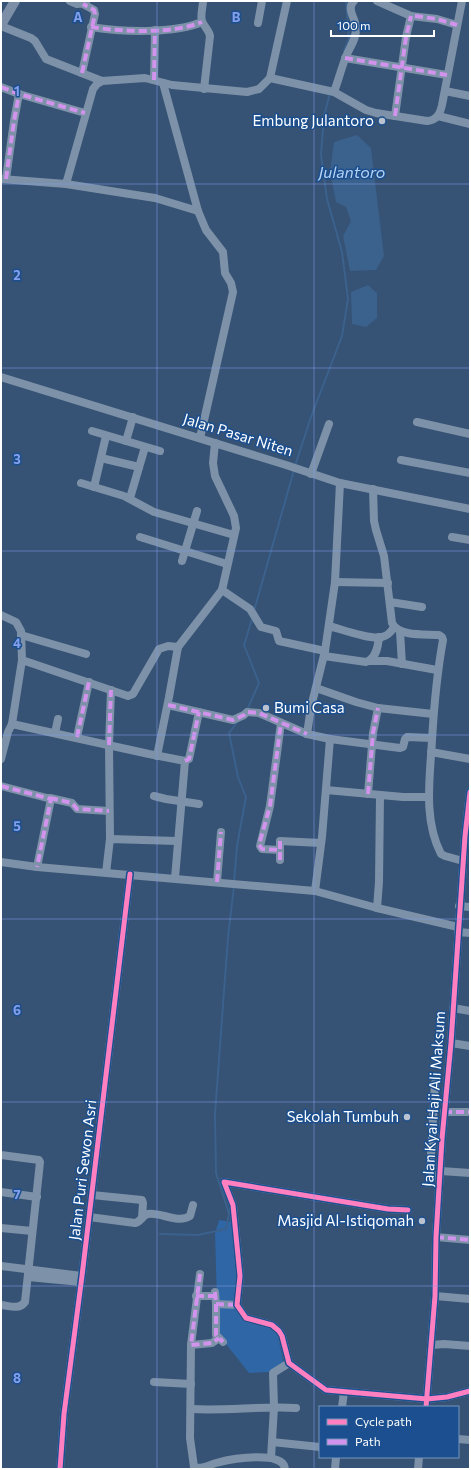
<svg xmlns="http://www.w3.org/2000/svg" width="471" height="1470" font-family="Commissioner,sans-serif">
<style>
.green{fill:#2f66a5}
.water{fill:#3b618d}
.lines{fill:none;stroke-linecap:round;stroke-linejoin:round}
.stream{stroke:#3b618d;stroke-width:2}
.minor{stroke:#7d92a8;stroke-width:8}
.major{stroke:#7d8ea7;stroke-width:10}
.quiet{stroke:#d193ec;stroke-width:4;stroke-dasharray:8 4;stroke-linecap:butt}
.cycleway-casing{stroke:#1b4f8f;stroke-width:8}
.cycleway{stroke:#ff80c0;stroke-width:5}
.grid{fill:none;stroke:#839eea;stroke-width:1;stroke-opacity:0.55}
.poi-dot{fill:#b9c2ce;stroke:#1b4f8f;stroke-width:1.5}
.labels{text-anchor:middle;stroke-width:3;stroke-linejoin:round;paint-order:stroke}
.poi-label{font-size:15px;fill:#fff;stroke:#1b4f8f;text-anchor:end}
.street-label{font-size:15px;fill:#fff;stroke:#1b4f8f}
.water-label{font-size:16px;font-style:italic;fill:#b5d3f5;stroke:#1b4f8f}
.grid-label{font-size:13px;text-anchor:middle;font-weight:bold;fill:#839eea;stroke:#1b4f8f;stroke-width:3;stroke-linejoin:round;paint-order:stroke}
</style>
<rect width="100%" height="100%" fill="#365274"/>
<polygon class="green" points="219,1220 233,1222 238,1276 235,1305 244,1319 268,1325 277,1333 284,1364 270,1372 249,1373 218,1334 215,1234"/>
<g class="water">
<polygon points="357,135 371,148 384,256 376,270 350,271 343,236 351,221 346,207 336,202 330,171 334,142"/>
<polygon points="368,285 377,293 377,318 366,327 352,324 351,292"/>
</g>
<g class="lines">
<g class="stream">
<polyline points="344,51 349,39 346,1"/>
<polyline points="295,466 311,417 342,336 348,299 342,252 327,199 321,155 324,116 330,93"/>
<polyline points="254,611 294,470"/>
<polyline points="247,710 259,683 244,645 252,619"/>
<polyline points="234,882 237,846 246,797 238,777 229,733 238,721"/>
<polyline points="160,1234 198,1235 226,1229 229,1214 216,1173 215,1114 228,937 234,886"/>
</g>
<g class="minor">
<polyline points="70,1 77,4 86,3"/>
<path d="M203,1c0,6 -3,14 -1,20 2,6 7,9 8,15l-6,53"/>
<polyline points="377,1 411,16 437,19 457,25"/>
<polyline points="258,23 262,1"/>
<path d="M1,26l30,12 4,3 11,18 56,22 43,-3 27,7 75,7 12,-3 11,-11 64,14 32,18 10,3 51,8c10,-1 13,-7 15,-16l20,-104"/>
<path d="M91,27c31,5 83,7 111,-5"/>
<polyline points="345,58 447,75"/>
<polyline points="82,73 95,14 94,10 83,4"/>
<polyline points="270,78 287,1"/>
<polyline points="154,80 155,30"/>
<polyline points="163,83 198,211 206,230 223,252 225,273 231,283 233,292 200,438"/>
<polyline points="1,87 19,94 85,113"/>
<polyline points="445,91 470,96"/>
<path d="M334,92c4,-11 7,-22 11,-33 4,-11 12,-20 11,-32 -1,-9 -10,-19 -2,-26"/>
<polyline points="395,116 406,37 411,16"/>
<polyline points="438,116 470,124"/>
<polyline points="1,179 66,184 93,89 97,84 102,81"/>
<polyline points="6,179 14,121 19,94"/>
<polyline points="66,184 155,198 198,211"/>
<polyline points="1,377 286,465 340,483 470,509"/>
<polyline points="417,422 470,434"/>
<polyline points="92,431 160,451"/>
<polyline points="126,441 133,417"/>
<polyline points="101,458 139,467"/>
<polyline points="401,460 470,473"/>
<polyline points="311,474 329,424"/>
<polyline points="81,483 124,496 154,512 234,535"/>
<polyline points="94,487 106,436"/>
<path d="M373,489l1,32 2,9 8,26 8,67c7,14 33,11 47,12l3,2 1,3c-6,33 -9,66 -11,100 -2,38 -9,79 9,114l4,2 18,5"/>
<polyline points="130,498 145,447"/>
<polyline points="140,537 227,564"/>
<polyline points="452,537 470,540"/>
<polyline points="182,561 197,511"/>
<polyline points="335,582 388,583"/>
<polyline points="222,590 250,609 261,627 276,631 279,641 325,651"/>
<polyline points="390,602 422,607"/>
<polyline points="1,615 16,622 21,631 22,660 12,724 8,732 1,759"/>
<path d="M329,626c12,3 41,14 53,11 5,-1 9,-5 12,-10"/>
<polyline points="400,631 402,664"/>
<polyline points="21,635 86,654"/>
<path d="M324,656l42,6c10,-3 12,-15 13,-25"/>
<polyline points="22,660 128,696 133,694 159,649 168,646 178,647 222,590 236,528 234,516 215,476 213,463 215,443"/>
<polyline points="370,661 387,661 437,670"/>
<polyline points="316,688 356,702 378,708 433,714"/>
<polyline points="168,705 233,720 244,715 247,712 259,713 307,734 330,739 400,748 403,747 405,739 407,737 432,738"/>
<polyline points="281,723 270,806 260,846 262,849 280,850 280,841 321,843"/>
<polyline points="12,724 149,754 185,761 175,878"/>
<polyline points="55,733 58,719"/>
<polyline points="307,734 311,707 325,651 335,582 340,483"/>
<polyline points="77,737 89,682"/>
<polyline points="431,752 470,759"/>
<polyline points="157,756 169,697 178,647"/>
<polyline points="185,761 189,759 199,712"/>
<polyline points="1,786 51,799 37,867"/>
<polyline points="326,790 403,797 429,797"/>
<polyline points="368,794 373,733 378,708"/>
<polyline points="154,796 166,799 199,804"/>
<polyline points="50,798 72,803 77,809 109,811"/>
<polyline points="110,839 109,745 111,690"/>
<polyline points="280,860 280,850"/>
<polyline points="1,862 37,867 315,891 377,908 458,927"/>
<polyline points="106,873 110,839 177,841"/>
<polyline points="217,882 221,832"/>
<polyline points="315,891 322,837 330,739"/>
<polyline points="459,906 470,907"/>
<polyline points="377,908 379,882 380,796"/>
<polyline points="458,932 470,933"/>
<polyline points="453,1008 470,1011"/>
<polyline points="451,1043 470,1046"/>
<polyline points="435,1083 430,1172 433,1176 440,1175"/>
<polyline points="444,1112 470,1112"/>
<path d="M1,1155l38,5 1,2 -15,140c-6,8 -15,4 -24,3"/>
<polyline points="441,1171 470,1173"/>
<polyline points="1,1192 37,1197"/>
<polyline points="92,1195 142,1200 143,1203 142,1218"/>
<polyline points="408,1210 388,1209 224,1182 233,1205 240,1276 237,1305 246,1318 272,1325 279,1331 282,1336 289,1363 326,1390 427,1399 447,1397 470,1391"/>
<path d="M89,1217l46,6c6,-1 7,-8 13,-9 13,-2 30,10 42,2l3,-11"/>
<polyline points="1,1228 32,1231"/>
<polyline points="436,1237 470,1240"/>
<polyline points="1,1266 82,1276"/>
<path d="M200,1274l-9,71 -1,93 4,29c7,3 15,-2 22,-4 18,-5 36,-7 55,-5"/>
<polyline points="28,1277 81,1282"/>
<polyline points="215,1292 216,1304 237,1305"/>
<polyline points="196,1296 215,1296"/>
<polyline points="435,1296 470,1299"/>
<polyline points="216,1304 216,1335 223,1342"/>
<polyline points="191,1345 212,1343 219,1338"/>
<polyline points="432,1345 444,1344 470,1346"/>
<polyline points="154,1382 191,1384"/>
<polyline points="342,1407 344,1392"/>
<polyline points="426,1407 435,1296 436,1237 442,1139 451,1043 465,836 470,792"/>
<path d="M191,1409c35,2 70,-3 105,-1"/>
<polyline points="458,1439 470,1440"/>
<polyline points="272,1442 320,1447"/>
<polyline points="60,1469 64,1414 82,1276 130,874"/>
<path d="M285,1469c-1,-8 -8,-9 -14,-11l3,-51 -1,-34 16,-10"/>
<polyline points="335,1469 336,1457"/>
<polyline points="418,1469 419,1457"/>
</g>
<polyline class="major" points="1,25 15,1"/>
<g class="quiet">
<polyline points="415,16 437,19 457,25"/>
<path d="M91,27c31,5 83,7 111,-5"/>
<polyline points="345,58 447,75"/>
<polyline points="82,73 95,14 94,10 83,4"/>
<polyline points="154,80 155,30"/>
<polyline points="1,87 19,94 85,113"/>
<polyline points="395,116 406,37 411,16"/>
<polyline points="6,179 14,121 19,94"/>
<polyline points="168,705 233,720 244,715 247,712 259,713 307,734"/>
<polyline points="77,737 89,682"/>
<polyline points="109,745 111,690"/>
<polyline points="185,761 189,759 199,712"/>
<polyline points="1,786 51,799 37,867"/>
<polyline points="368,794 373,733 378,708"/>
<polyline points="50,798 72,803 77,809 109,811"/>
<polyline points="280,841 280,850 262,849 259,845 270,806 281,723"/>
<polyline points="280,860 280,850"/>
<polyline points="217,882 221,832"/>
<polyline points="444,1112 470,1112"/>
<polyline points="436,1237 470,1240"/>
<polyline points="200,1274 191,1345 212,1343 219,1338"/>
<polyline points="215,1292 216,1304 237,1305"/>
<polyline points="196,1296 215,1296"/>
<polyline points="216,1304 216,1335 223,1342"/>
</g>
<defs>
<g id="cycleway">
<polyline points="408,1210 388,1209 224,1182 233,1205 240,1276 237,1305 246,1318 272,1325 279,1331 282,1336 289,1363 326,1390 427,1399 447,1397 470,1391"/>
<polyline points="426,1407 435,1296 436,1237 442,1139 451,1043 465,836 470,792"/>
<polyline points="60,1469 64,1414 82,1276 130,874"/>
</g>
</defs>
<use href="#cycleway" class="cycleway-casing"/>
<use href="#cycleway" class="cycleway"/>
</g>
<path class="grid" d="M157,1v1468M314,1v1468M1,184h469M1,368h469M1,551h469M1,735h469M1,919h469M1,1102h469M1,1286h469"/>
<g class="poi-dot">
<circle cx="382" cy="121" r="4"/>
<circle cx="266" cy="708" r="4"/>
<circle cx="407" cy="1117" r="4"/>
<circle cx="422" cy="1221" r="4"/>
</g>
<g class="labels">
<g class="poi-label">
<text x="374" y="126">Embung Julantoro</text>
<text x="274" y="713" text-anchor="start">Bumi Casa</text>
<text x="399" y="1122">Sekolah Tumbuh</text>
<text x="414" y="1226">Masjid Al-Istiqomah</text>
</g>
<g class="street-label">
<text transform="translate(238 435) rotate(17)" y="5">Jalan Pasar Niten</text>
<text transform="translate(434 1099) rotate(-86)" y="5">Jalan Kyai Haji Ali Maksum</text>
<text transform="translate(83 1170) rotate(-83)" y="5">Jalan Puri Sewon Asri</text>
</g>
<g class="water-label">
<text x="352" y="178">Julantoro</text>
</g>
</g>
<g class="grid-label">
<text x="78" y="22">A</text>
<text x="236" y="22">B</text>
<text x="17" y="96">1</text>
<text x="17" y="280">2</text>
<text x="17" y="464">3</text>
<text x="17" y="648">4</text>
<text x="17" y="831">5</text>
<text x="17" y="1015">6</text>
<text x="17" y="1199">7</text>
<text x="17" y="1383">8</text>
</g>
<rect width="471" height="1470" fill="none" stroke="#ffffff" stroke-width="4"/>
<rect x="319" y="1406" width="140" height="52" fill="#1b4f8f" stroke="#7695bc"/>
<rect x="327" y="1419" width="20" height="6" fill="#ff80c0" stroke="#7695bc"/>
<text x="355" y="1426" font-size="12" fill="#ffffff">Cycle path</text>
<rect x="327" y="1439" width="20" height="6" fill="#d193ec" stroke="#7695bc"/>
<text x="355" y="1446" font-size="12" fill="#ffffff">Path</text>
<path d="M331 30v6h103v-6" fill="none" stroke="#ffffff" stroke-width="2"/>
<text x="337" y="30" font-size="12" fill="#ffffff" stroke="#1b4f8f" stroke-width="3" paint-order="stroke">100 m</text>
</svg>
